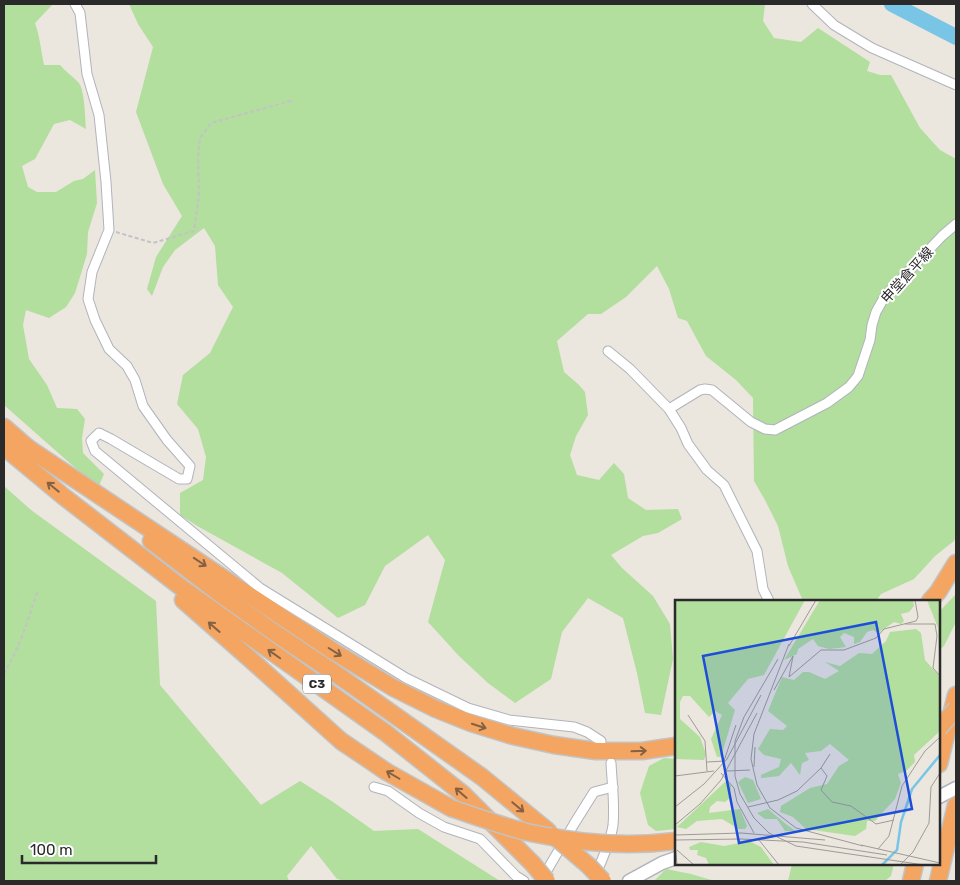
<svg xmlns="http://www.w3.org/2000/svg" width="960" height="885" font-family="Rubik,'Noto Sans JP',sans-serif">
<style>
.green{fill:#b2de9e}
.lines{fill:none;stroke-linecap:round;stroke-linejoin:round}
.river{stroke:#78c5e6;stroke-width:16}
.street-casing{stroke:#b1b3bd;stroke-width:11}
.secondary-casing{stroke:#b1b3bd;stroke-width:15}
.highway-casing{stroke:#c3c3c3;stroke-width:19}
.path{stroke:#c3c3c3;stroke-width:2;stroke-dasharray:4 2.5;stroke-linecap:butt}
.street{stroke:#fff;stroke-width:9}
.secondary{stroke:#fff;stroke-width:12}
.highway{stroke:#f3a561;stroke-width:16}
.highway-bridge-casing{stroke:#c3c3c3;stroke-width:19;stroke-linecap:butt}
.highway-bridge{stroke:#f3a561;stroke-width:16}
.oneway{stroke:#846143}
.labels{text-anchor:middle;stroke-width:4;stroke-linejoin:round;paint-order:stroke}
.shield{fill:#fff;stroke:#6a6a6a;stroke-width:1}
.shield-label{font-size:12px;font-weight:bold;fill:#2a2a2a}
.street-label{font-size:14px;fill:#2a2a2a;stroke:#fff}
.inset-river{fill:none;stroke:#78c5e6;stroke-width:2.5}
.inset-road{fill:none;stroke:#9e9b96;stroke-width:1}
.view{fill:#1d4ed8;fill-opacity:0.15;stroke:#1d4ed8;stroke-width:2.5}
.inset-edge{fill:none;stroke:#2a2a2a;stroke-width:2.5}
</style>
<rect width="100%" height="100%" fill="#ebe6de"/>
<g class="green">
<path d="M4,4h49l-18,19c5,14 6,28 9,42h16c5,6 13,12 18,17 7,7 7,36 8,47l-16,-9 -16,4 -19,35 -13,7 6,21 9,5h19l18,-11 9,-2 12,-9 2,33 -9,29 -1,22 -12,39 -9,14 -17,11 -23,-8 -3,15 6,34 18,26 10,23 20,1 8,10 -3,19 1,15 21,21 -6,14 -94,-83z"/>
<polygon points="129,4 765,4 763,21 774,38 801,42 818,28 870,62 867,71 880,75 891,75 920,128 940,150 956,159 956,536 954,541 935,556 914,579 881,594 876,601 803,601 788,566 778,526 765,500 754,481 753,398 736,380 706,356 687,321 678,318 669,289 657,266 626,297 601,314 588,314 557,341 564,372 578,384 585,392 588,415 576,436 570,455 577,475 599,480 614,463 624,474 628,498 646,510 678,509 682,519 658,533 643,536 611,555 622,568 653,596 670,624 673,659 661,715 645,713 637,673 623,618 588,598 562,632 551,679 515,703 488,683 459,656 428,622 445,560 428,535 385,566 365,605 338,618 282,573 199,527 180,515 180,493 203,480 206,457 198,429 177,404 183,375 210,353 233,307 218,285 215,246 204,228 175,250 163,267 152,296 147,289 156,257 182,216 163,184 136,112 153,47 138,24"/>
<polygon points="4,486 31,510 156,601 160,685 261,805 300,781 333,802 374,831 418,829 500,881 345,881 337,879 311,846 287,876 289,881 4,881"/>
<polygon points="955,595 956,622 944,646 939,650 939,612"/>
<polygon points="664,758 676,759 676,829 656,831 648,825 640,793 649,766"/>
<polygon points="792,864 894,864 891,876 885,881 788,881"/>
<polygon points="666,869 691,874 715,881 654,881"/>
</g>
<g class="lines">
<polyline class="river" points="892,4 956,37"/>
<defs>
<g id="street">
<polyline points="75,4 80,13 87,74 99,115 106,182 109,230 92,272 88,299 95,320 109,349 127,366 135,380 143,406 167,440 190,466 187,479 179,479 111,439 99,433 91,441 95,451 260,588 406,678 468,708 509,720 574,727 587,732 601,741"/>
<polyline points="812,4 834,25 872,48 956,85"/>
<polyline points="608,351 630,369 669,409 681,428 688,444 699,459 707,470 724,485 757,551 763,589 769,601"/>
<polyline points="669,409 700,390 705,389 712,390 751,422 765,429 775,430 827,403 849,387 858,376 870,340 872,325 876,312 885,296 942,236 956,224"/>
<polyline points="374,787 388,791 419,813 444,827 480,839 516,876 524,881"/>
<path d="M595,876c6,-14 16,-35 18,-51 2,-20 -1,-42 -2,-62"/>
<polyline points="542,879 574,824 594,792 613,787"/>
</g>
<g id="secondary">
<polyline points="939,797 956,788"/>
<polyline points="629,881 662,863 676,858"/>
</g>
<g id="highway">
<polyline points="4,427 35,454"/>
<polyline points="4,447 63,496 182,588 386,733 463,794 533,864"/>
<polyline points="28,448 333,651 392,687 436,709 471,723 513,736 554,745 596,751 642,751 676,746"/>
<polyline points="151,541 220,594 275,633 342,678 482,777 548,831"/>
<polyline points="183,600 249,658 341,741 387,772 451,808"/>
<polyline points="930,601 938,592 956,563"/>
<polyline points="939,764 956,695"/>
<polyline points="911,881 915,864"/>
<polyline points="938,881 956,805"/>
</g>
</defs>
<use href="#street" class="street-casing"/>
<use href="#secondary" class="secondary-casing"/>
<use href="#highway" class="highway-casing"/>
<g class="path">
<polyline points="116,232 153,243 194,231 199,196 198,158 200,138 211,123 294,100"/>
<path d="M4,674c8,-15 16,-30 21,-46 5,-13 8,-25 13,-37"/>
</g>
<use href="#street" class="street"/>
<use href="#secondary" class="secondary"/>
<use href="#highway" class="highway"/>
<defs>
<g id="highway-bridge">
<polyline points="939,728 956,709"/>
<path d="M451,808c26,9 53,19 80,25 47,10 98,14 145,8"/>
<polyline points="554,836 589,866 603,881"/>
<polyline points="533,864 547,881"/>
</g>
</defs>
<use href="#highway-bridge" class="highway-bridge-casing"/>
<use href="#highway-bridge" class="highway-bridge"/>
</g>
<defs><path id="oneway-shaft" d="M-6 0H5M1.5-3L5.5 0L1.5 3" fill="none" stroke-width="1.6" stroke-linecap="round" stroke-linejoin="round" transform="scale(1.25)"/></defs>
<g class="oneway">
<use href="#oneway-shaft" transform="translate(53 487) rotate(-141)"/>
<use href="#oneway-shaft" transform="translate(200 562) rotate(34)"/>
<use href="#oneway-shaft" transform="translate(214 627) rotate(-139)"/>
<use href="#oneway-shaft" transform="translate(335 652) rotate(32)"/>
<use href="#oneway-shaft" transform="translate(274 654) rotate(-145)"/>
<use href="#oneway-shaft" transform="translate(479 726) rotate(18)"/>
<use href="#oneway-shaft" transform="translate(639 751) rotate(-2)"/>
<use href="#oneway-shaft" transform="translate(393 775) rotate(-150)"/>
<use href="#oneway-shaft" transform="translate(461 793) rotate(-139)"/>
<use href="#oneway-shaft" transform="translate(518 807) rotate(40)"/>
</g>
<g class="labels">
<rect class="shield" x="303" y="674.5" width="28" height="19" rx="4"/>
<g class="shield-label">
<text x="317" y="688">C3</text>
</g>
<g class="street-label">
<text transform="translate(907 275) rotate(-48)" y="5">申堂倉平線</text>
</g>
</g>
<g transform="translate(675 600)">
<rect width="265" height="265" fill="#ebe6de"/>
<path d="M0,0h130l-41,75 -16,4 -20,24 7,7 -14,47h-4l-6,-18 11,-24 -7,-4 -6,6 -19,-21h-7l-3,6v17l20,18 6,17 -2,6 -29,-1zM145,0h93l1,6 -5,6 -8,2 3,7 -3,3 -7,-2 -16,11 -5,-3 -6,2 -7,10 -6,2v-7l-10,-4 -4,4 6,10 -17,2 -11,-3 -5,-7 -15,10 -1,5 -13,6zM252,0h13l-1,60 -1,-32zM241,29l5,4 4,27 15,17v54l-26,24 1,7 -9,9 -8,3 3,9 -6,16 -20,22h-8l-1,8 -11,7 -49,-7 -13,-12 -13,-5 1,-6 29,-18 17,-4 12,-18 10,-6 -19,-16 -9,7 -16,2 4,7 -7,3 -2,12 -9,-12 -12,13 -18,2v-3l18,-8 2,-8 -17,-4 -6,-6 12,-20 13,1 4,-4 -19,-15 14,-34 12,3 9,-8h6l16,7 14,-8 -14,-9 15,4 19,-13 13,1 14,-13 4,-9zM70,177l8,3 8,19 -13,4 -10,-21zM51,181l5,4 -1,13 -5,4 -8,-1 -7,6 -1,6 31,-4 7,17 -2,3h-6l-17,-10 -25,2 -11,8 -9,-2zM93,209l19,16 9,6h-11l-8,-12h-12l-8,-6zM74,241l12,6 13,18h-65l-3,-7 -9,-3 1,-5h-8l-1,-3 12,-5 23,4z" fill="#b2de9e"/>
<path class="inset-river" d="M207,265l15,-15 4,-28 11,-33 28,-34"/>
<path class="inset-road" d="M230,24h30l2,12 -4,32 7,8M114,44l-35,90 -3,25 6,26 13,23 26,20 67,18M114,46l27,-46M103,59l-34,58 -9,24v35l5,18 14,24 15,15 27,13 128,19M99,90l19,-34 -4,21 32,-27h23l32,-12 8,-9 32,-8 2,-4 -3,-17M13,115l17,26 2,30M49,161l12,-36M32,162l18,-1M79,167l1,-20M146,168l6,8 -6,14 11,12 19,4 25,18 18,-4M52,171l23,-1M46,173l13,15 3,14 17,31M0,176l39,-5M0,207l29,-23 23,-25 34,-64M73,207l30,-7 19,-9 24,-23 9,-14M0,225l25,-21 21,-24 36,-67M0,235l66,-2 84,7M0,240l66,-1 62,3 84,13M84,240l20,25M0,243l2,22M186,245l79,18M203,249l11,-13 13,-50 23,-35 15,-14M2,250l17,15M225,265l13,-13 16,-29 2,-36 9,-14"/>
<path class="view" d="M201,22l36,187 -173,34 -36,-187z"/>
<rect width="265" height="265" class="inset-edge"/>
</g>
<rect width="960" height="885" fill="none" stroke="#2a2a2a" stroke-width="10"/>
<path d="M22 855v8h134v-8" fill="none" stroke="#2a2a2a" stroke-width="2.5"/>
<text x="30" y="855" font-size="15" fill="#2a2a2a" stroke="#ffffff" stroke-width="4" paint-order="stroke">100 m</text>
</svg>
